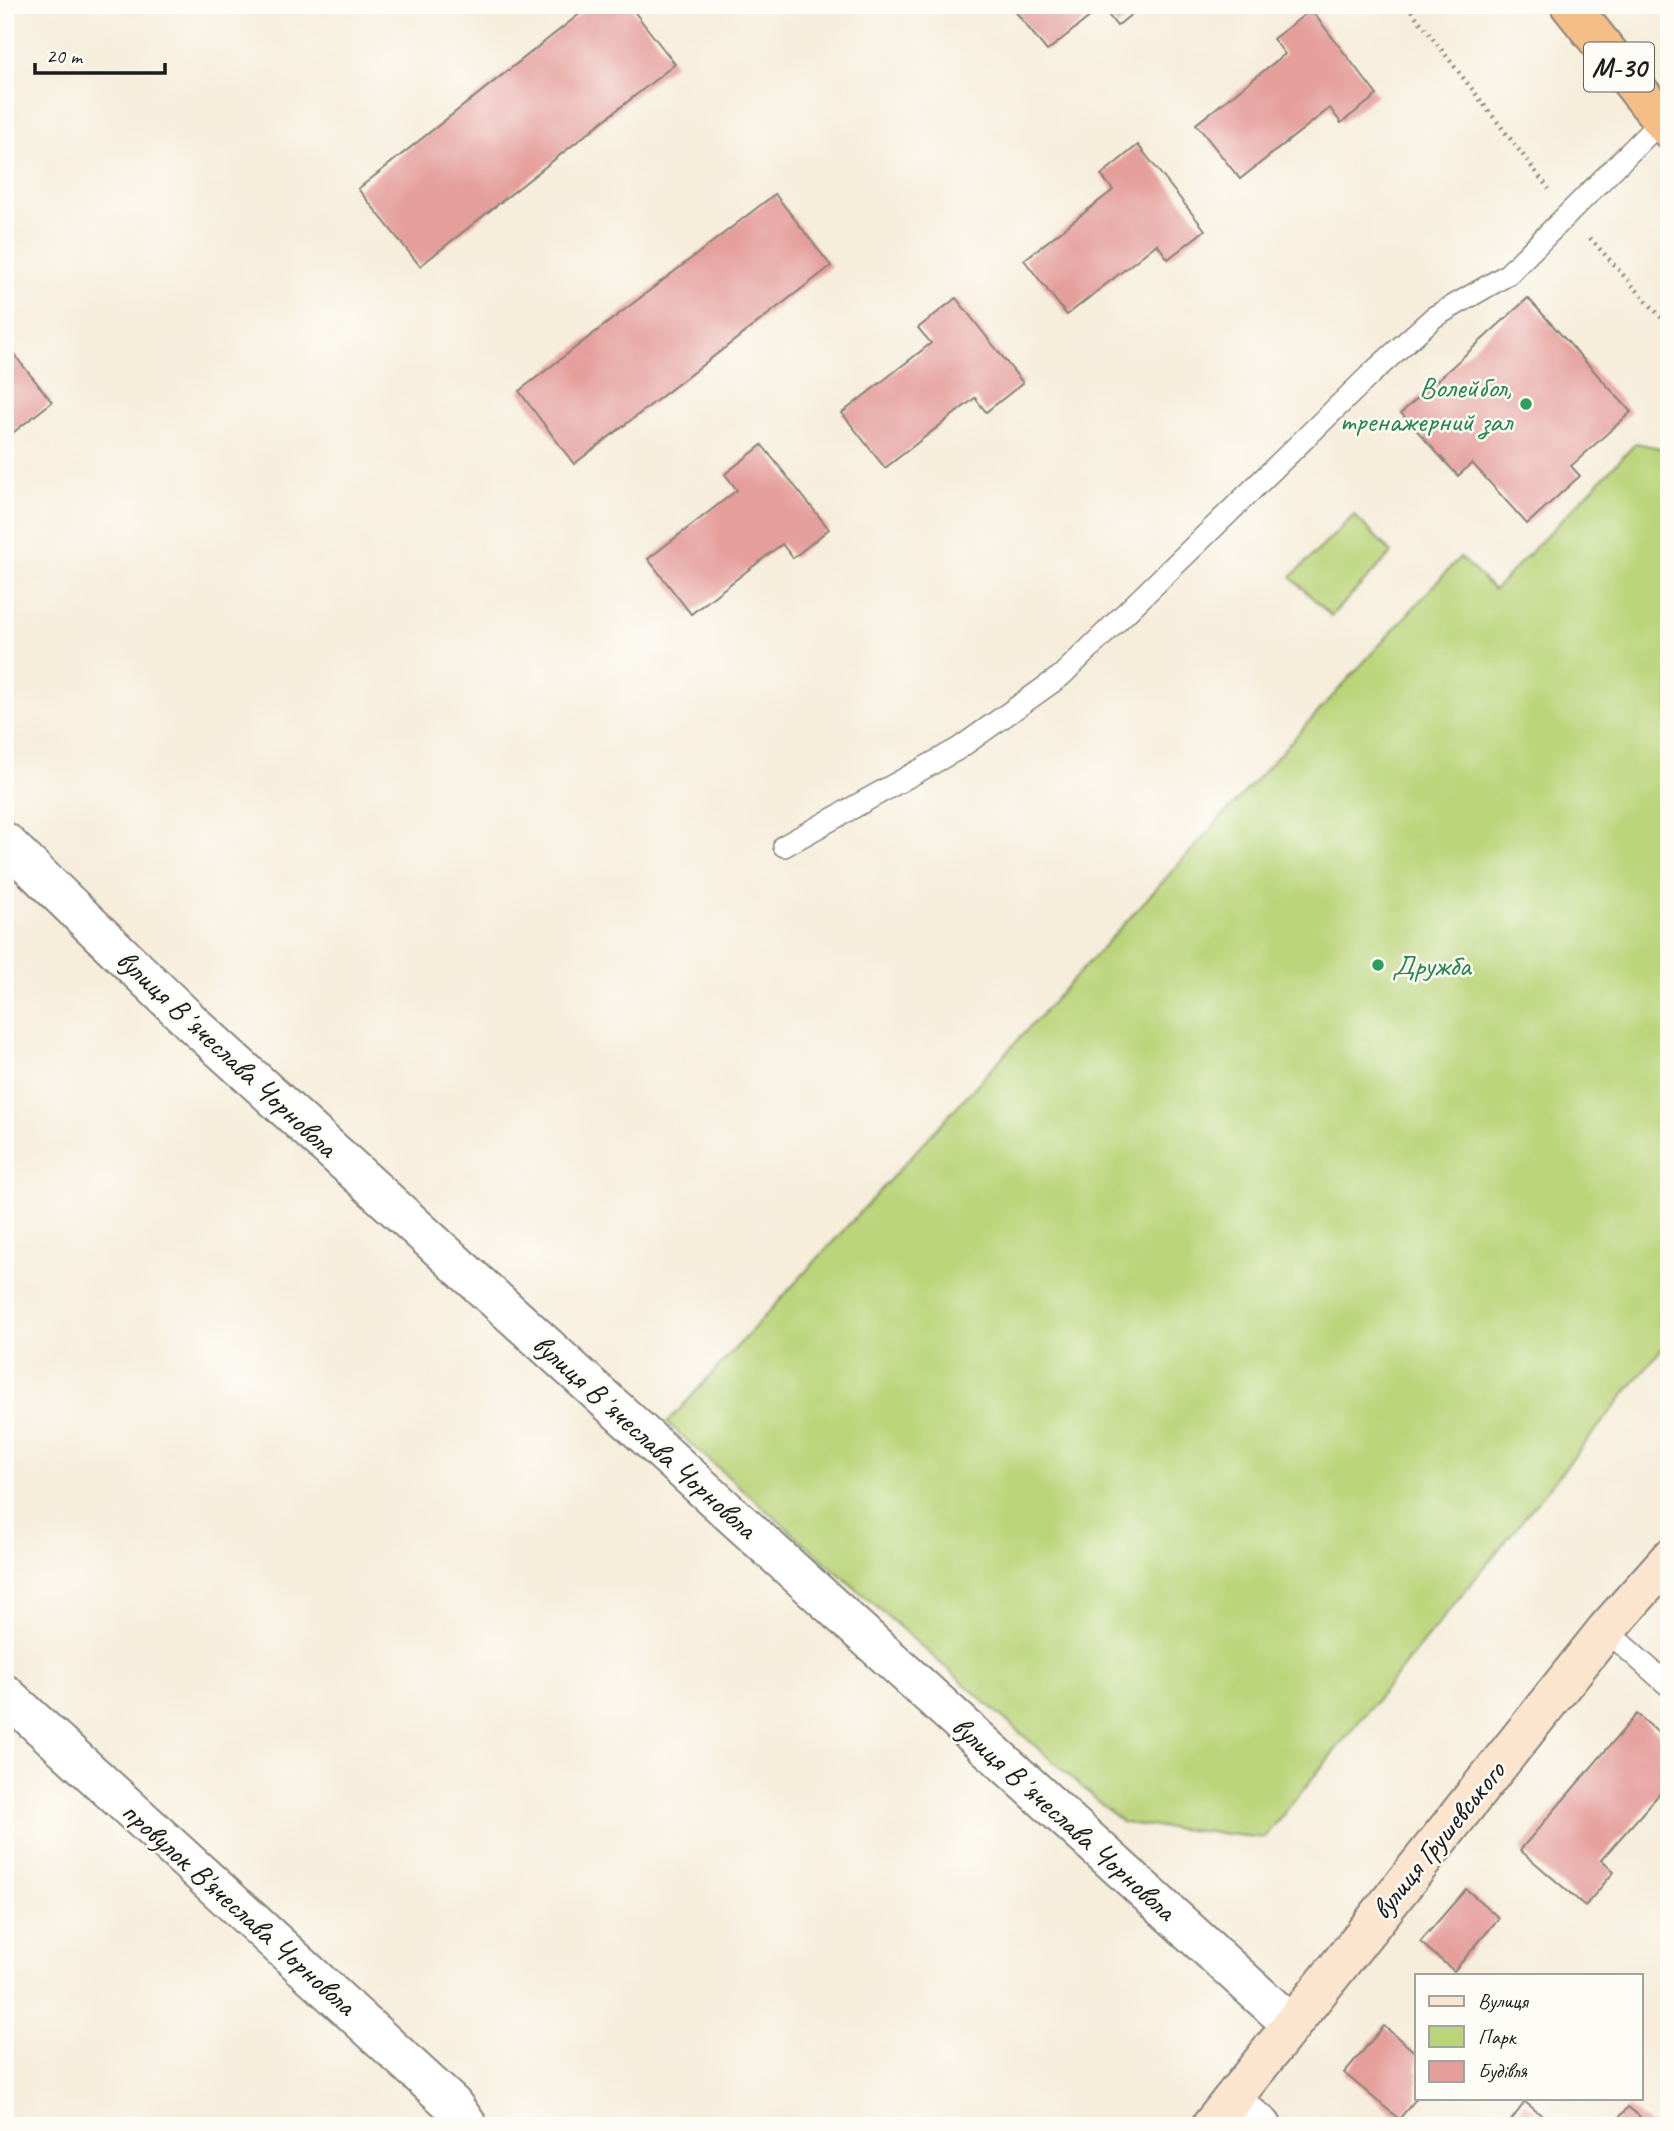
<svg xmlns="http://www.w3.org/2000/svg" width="1674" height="2131" font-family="Caveat,sans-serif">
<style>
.green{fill:#bad479;stroke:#6b784a;stroke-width:2}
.building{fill:#e59f9b}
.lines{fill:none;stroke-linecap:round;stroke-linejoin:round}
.lane-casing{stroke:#89847b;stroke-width:24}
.street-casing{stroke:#89847b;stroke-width:42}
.secondary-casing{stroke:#89847b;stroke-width:42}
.highway-casing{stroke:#89847b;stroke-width:42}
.path{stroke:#89847b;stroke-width:4.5;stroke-dasharray:2 5;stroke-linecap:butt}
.lane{stroke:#fff;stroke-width:21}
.street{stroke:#fff;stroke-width:38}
.secondary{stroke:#fbe5cf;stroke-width:38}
.highway{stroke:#f5be86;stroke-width:38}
.leisure-dot{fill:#2e9e5b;stroke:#fdfcf7;stroke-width:2.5}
.labels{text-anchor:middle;stroke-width:5;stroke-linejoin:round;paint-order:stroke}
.shield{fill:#fdfcf7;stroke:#605f5e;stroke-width:2}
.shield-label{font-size:28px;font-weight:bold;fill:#1c1c1c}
.leisure-label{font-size:30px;fill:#27864d;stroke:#fdfcf7;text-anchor:end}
.street-label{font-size:30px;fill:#1c1c1c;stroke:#fdfcf7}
</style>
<rect width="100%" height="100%" fill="#fdfcf7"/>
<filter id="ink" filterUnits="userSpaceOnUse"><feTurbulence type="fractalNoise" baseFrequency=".0143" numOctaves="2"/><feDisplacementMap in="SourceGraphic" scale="14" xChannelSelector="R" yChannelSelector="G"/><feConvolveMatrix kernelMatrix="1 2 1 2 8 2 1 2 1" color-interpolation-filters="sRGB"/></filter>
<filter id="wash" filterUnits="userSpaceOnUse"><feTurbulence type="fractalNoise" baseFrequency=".00686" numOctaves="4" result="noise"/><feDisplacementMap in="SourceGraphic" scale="28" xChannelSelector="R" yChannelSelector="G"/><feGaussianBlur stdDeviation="1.57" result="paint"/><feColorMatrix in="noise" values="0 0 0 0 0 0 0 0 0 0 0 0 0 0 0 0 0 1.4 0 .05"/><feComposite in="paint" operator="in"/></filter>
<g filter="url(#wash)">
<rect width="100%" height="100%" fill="#f6edda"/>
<g class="green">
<polygon points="1636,443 1669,450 1669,1340 1264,1838 1123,1823 667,1423 1460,557 1494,590"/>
<polygon points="1354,515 1392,553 1331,616 1291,577"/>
</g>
<g id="blocks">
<g class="building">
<polygon points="591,5 629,5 675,64 420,266 358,189"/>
<polygon points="1010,5 1143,5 1117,26 1102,7 1047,51"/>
<polygon points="1311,10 1377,95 1341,123 1330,108 1240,179 1196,124 1285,54 1273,39"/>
<polygon points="1138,145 1205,230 1168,259 1157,244 1067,315 1024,260 1113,190 1101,175"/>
<polygon points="775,194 831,266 574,464 519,391"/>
<polygon points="956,298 1023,383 986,412 975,398 885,468 842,413 931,343 918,328"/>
<polygon points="1528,298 1631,412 1571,466 1580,476 1527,524 1472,463 1458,476 1401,413"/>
<polygon points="5,343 52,402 5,439"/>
<polygon points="762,445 829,529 793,558 782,544 691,614 648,559 737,490 725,474"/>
<polygon points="1637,1714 1669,1742 1669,1783 1601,1860 1614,1872 1585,1906 1520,1850"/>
<polygon points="1466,1889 1499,1918 1454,1971 1420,1942"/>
<polygon points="1384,2026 1417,2054 1417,2098 1399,2119 1344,2073"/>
<polygon points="1525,2102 1555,2126 1507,2126"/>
<polygon points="1628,2107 1651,2126 1612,2126"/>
</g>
</g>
</g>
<g filter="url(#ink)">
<use href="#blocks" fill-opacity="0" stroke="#89847b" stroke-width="2"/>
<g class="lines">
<defs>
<g id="lane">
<polyline points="784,846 958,749 1061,676 1373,372 1434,317 1507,275 1662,120"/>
<polyline points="1606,1630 1669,1686"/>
</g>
<g id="street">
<polyline points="5,842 193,1024 1291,2024"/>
<polyline points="5,1694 453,2105 468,2126"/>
<polyline points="1231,2101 1262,2126"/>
</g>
<polyline id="secondary" points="1211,2126 1606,1630 1669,1559"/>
<polyline id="highway" points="1570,5 1669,129"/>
</defs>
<use href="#lane" class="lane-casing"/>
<use href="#street" class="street-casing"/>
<use href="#secondary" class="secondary-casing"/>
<use href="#highway" class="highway-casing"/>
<g class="path">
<polyline points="1407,5 1549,189"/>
<polyline points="1590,238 1669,326"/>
</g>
<use href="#lane" class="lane"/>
<use href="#street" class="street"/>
<use href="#secondary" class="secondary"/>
<use href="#highway" class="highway"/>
</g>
</g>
<g class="leisure-dot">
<circle cx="1526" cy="404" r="7"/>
<circle cx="1378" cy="965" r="7"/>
</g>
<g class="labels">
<rect class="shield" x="1584" y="42.5" width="70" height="49" rx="5"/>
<g class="shield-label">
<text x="1619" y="77">М-30</text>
</g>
<g class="leisure-label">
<text x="1512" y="397">Волейбол,<tspan x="1512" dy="34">тренажерний зал</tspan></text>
<text x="1392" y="975" text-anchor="start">Дружба</text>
</g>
<g class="street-label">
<text transform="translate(227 1053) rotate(43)" y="10">вулиця Вʼячеслава Чорновола</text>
<text transform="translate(645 1436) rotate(42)" y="10">вулиця Вʼячеслава Чорновола</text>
<text transform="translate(1064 1818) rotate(42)" y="10">вулиця Вʼячеслава Чорновола</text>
<text transform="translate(1438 1840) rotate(-51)" y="10">вулиця Грушевського</text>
<text transform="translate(239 1908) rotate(42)" y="10">провулок В'ячеслава Чорновола</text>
</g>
</g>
<rect width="1674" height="2131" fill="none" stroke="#fdfcf7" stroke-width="28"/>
<rect x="1415" y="1974" width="228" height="126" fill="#fdfcf7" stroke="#a3a29f" stroke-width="2"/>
<rect x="1429" y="1996" width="35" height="10" fill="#fbe5cf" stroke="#a3a29f" stroke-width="2"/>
<text x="1478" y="2008" font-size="21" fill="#1c1c1c">Вулиця</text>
<rect x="1429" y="2026" width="35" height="21" fill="#bad479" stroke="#a3a29f" stroke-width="2"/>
<text x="1478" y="2044" font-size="21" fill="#1c1c1c">Парк</text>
<rect x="1429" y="2061" width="35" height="21" fill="#e59f9b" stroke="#a3a29f" stroke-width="2"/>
<text x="1478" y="2078" font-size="21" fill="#1c1c1c">Будівля</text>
<path d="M35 63v10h130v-10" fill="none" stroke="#1c1c1c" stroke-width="3.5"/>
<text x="46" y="63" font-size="21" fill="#1c1c1c" stroke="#fdfcf7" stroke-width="5" paint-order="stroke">20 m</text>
</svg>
